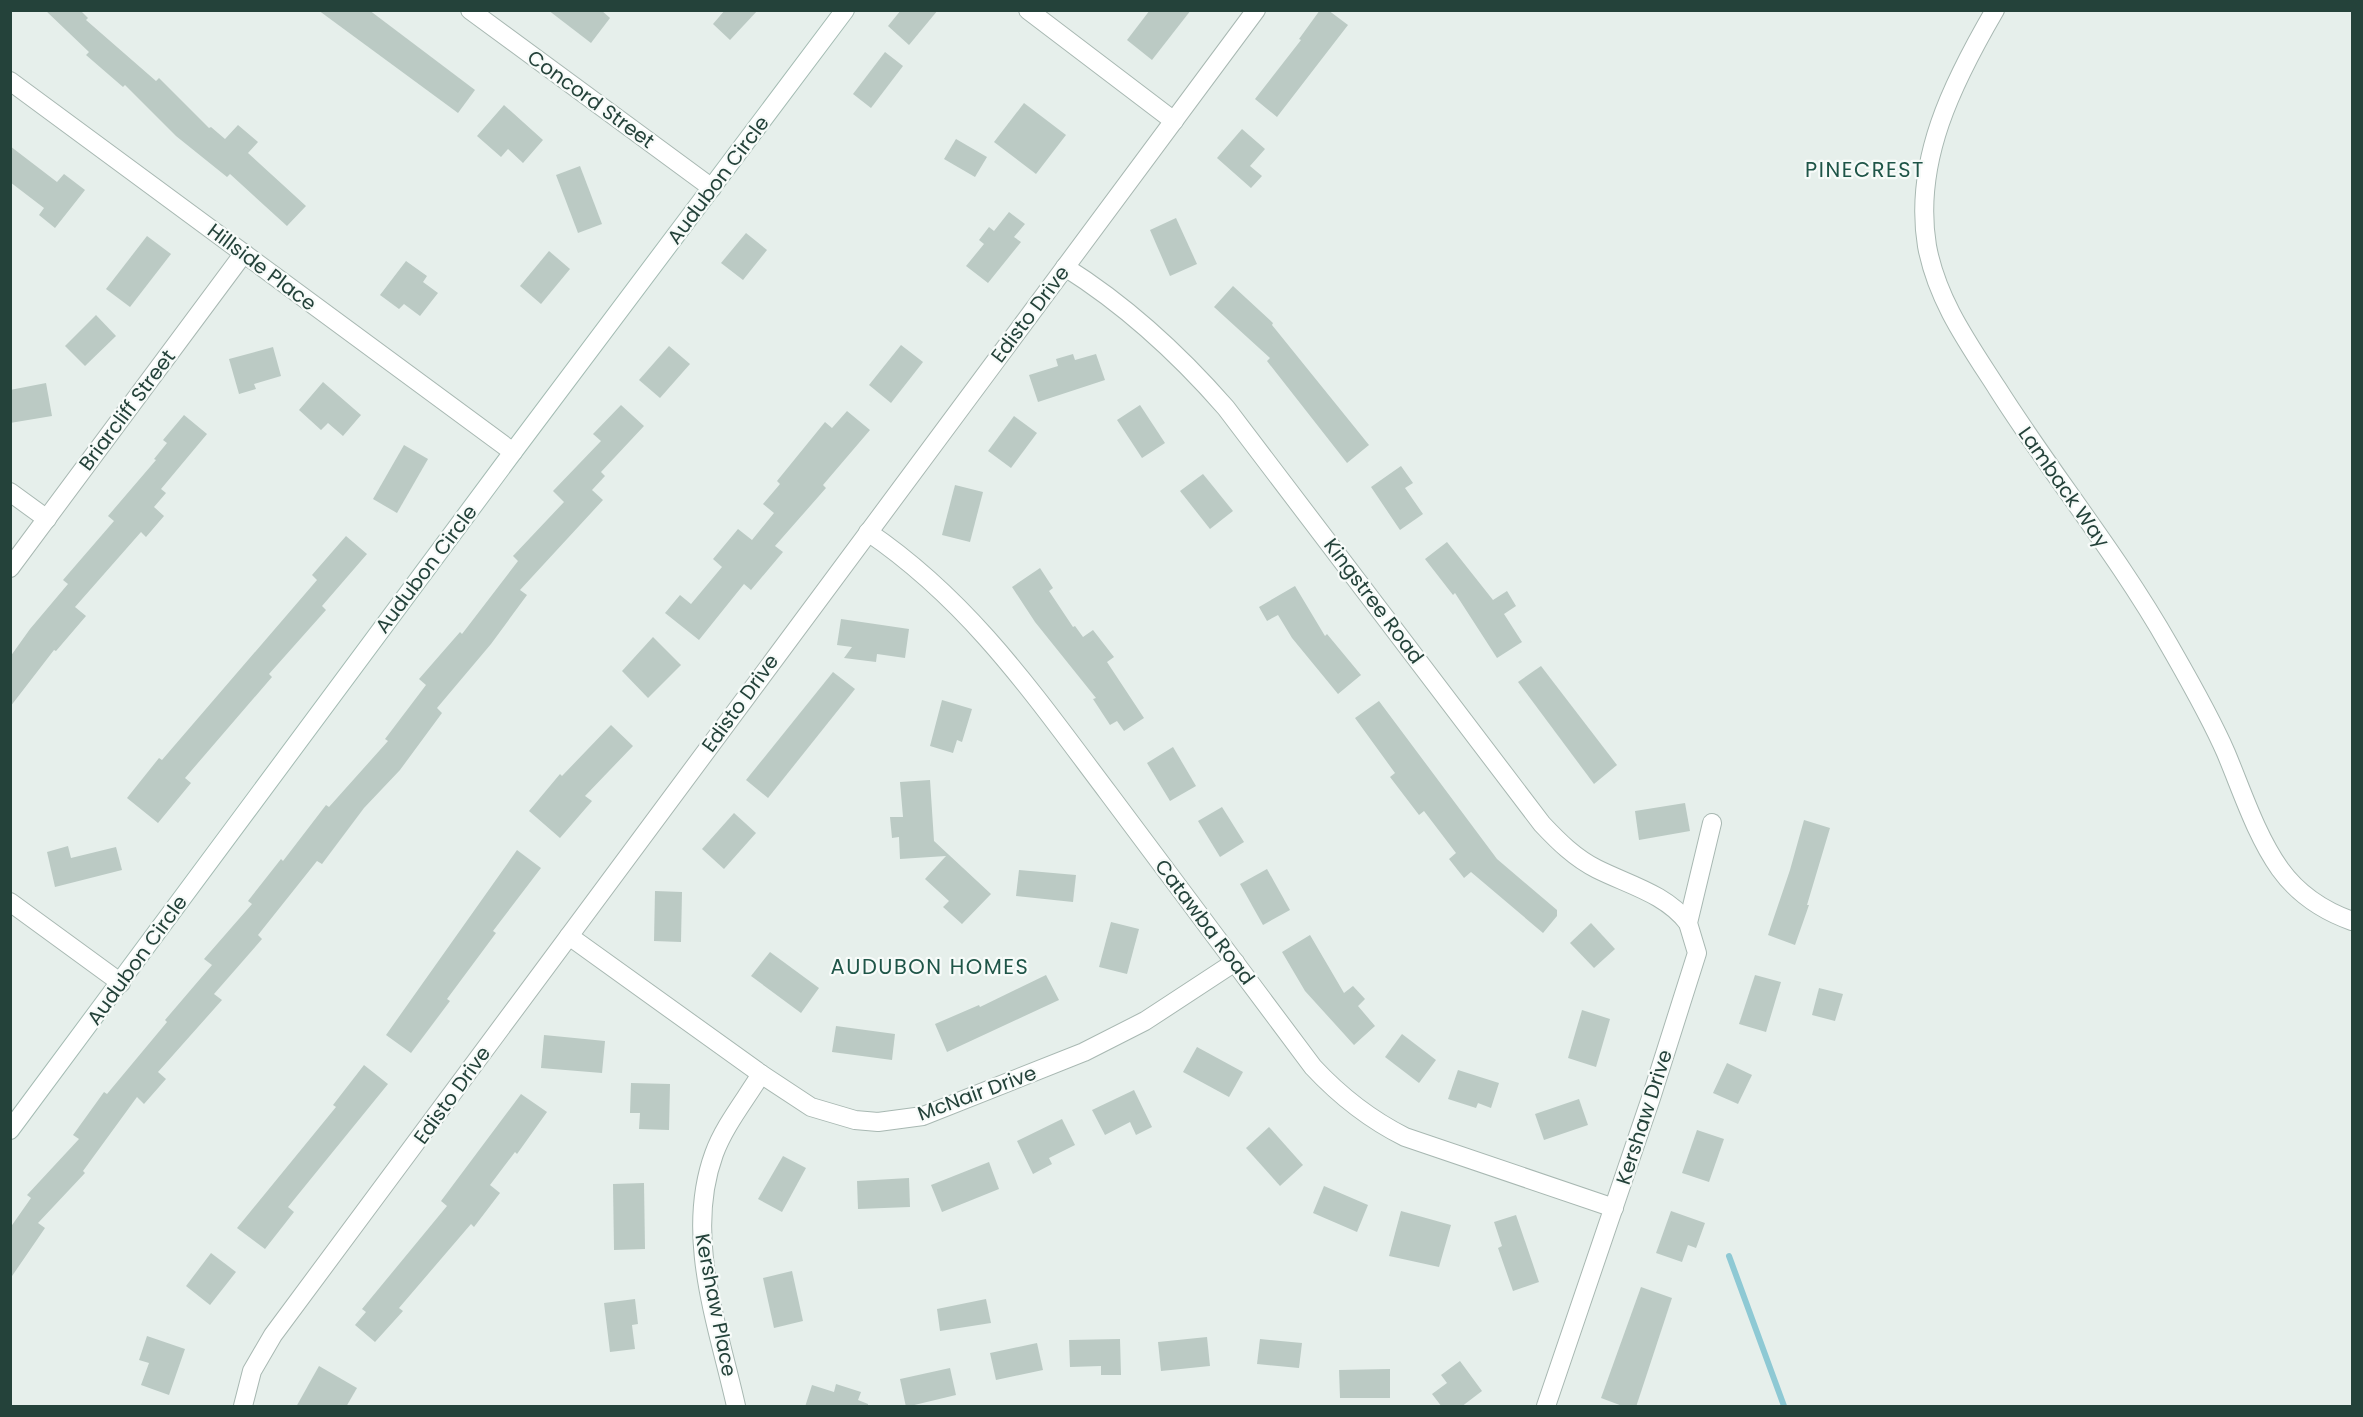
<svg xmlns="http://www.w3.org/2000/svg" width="2363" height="1417" font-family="Poppins,sans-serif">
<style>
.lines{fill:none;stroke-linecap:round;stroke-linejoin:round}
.stream{stroke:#8ec9d4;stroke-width:6}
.building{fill:#bbcac4}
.street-casing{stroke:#a8b8b2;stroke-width:20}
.secondary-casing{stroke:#a4bbb3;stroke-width:20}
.street{stroke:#fff;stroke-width:18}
.secondary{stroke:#fff;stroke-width:18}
.labels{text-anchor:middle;stroke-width:4.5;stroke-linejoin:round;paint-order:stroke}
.street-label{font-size:20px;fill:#24423a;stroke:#f7fbf9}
.neighbourhood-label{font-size:21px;letter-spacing:1.5px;fill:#1f5548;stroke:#f7fbf9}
</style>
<rect width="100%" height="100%" fill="#e6efeb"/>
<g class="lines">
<polyline class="stream" points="1729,1256 1784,1406"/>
</g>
<g class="building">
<polygon points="45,10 80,10 88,18 86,20 156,81 159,78 209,128 211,127 225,139 238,125 258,142 248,153 306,206 287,226 230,174 227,177 176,136 125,85 123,87 86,55 89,52"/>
<polygon points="318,10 369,10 475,90 458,113"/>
<polygon points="548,10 601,10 610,18 591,43"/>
<polygon points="725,10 758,10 730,40 713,24"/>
<polygon points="901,10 938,10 909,45 888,26"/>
<polygon points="1150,10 1191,10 1152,60 1127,40"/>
<polygon points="1320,10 1328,10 1348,25 1277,117 1255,99 1301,40 1299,39"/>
<polygon points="885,52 903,66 871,108 853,94"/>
<polygon points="1024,103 1066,135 1036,174 994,142"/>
<polygon points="504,105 543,140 523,163 508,149 501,157 477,136"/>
<polygon points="1242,129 1265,149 1250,166 1262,176 1251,188 1217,158"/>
<polygon points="956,139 987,157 975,177 944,159"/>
<polygon points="10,146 57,182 64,174 85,190 55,228 39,215 44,208 10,182"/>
<polygon points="580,166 602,224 578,233 556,175"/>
<polygon points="1009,212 1025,224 1014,237 1021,242 988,283 966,266 984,244 979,240 989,227 994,231"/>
<polygon points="1176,218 1197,264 1170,276 1150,230"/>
<polygon points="746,233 767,250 743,280 721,263"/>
<polygon points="147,236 171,254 130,307 106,289"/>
<polygon points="549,251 570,269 541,304 520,286"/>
<polygon points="406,261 427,276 423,282 438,293 420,316 404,304 399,309 380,295"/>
<polygon points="1233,286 1273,323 1272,325 1369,445 1347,463 1267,361 1270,358 1214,307"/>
<polygon points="96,315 116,336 85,366 65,346"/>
<polygon points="901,345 923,362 891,403 869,385"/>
<polygon points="669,346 690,364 660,398 639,380"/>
<polygon points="273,347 281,376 254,384 256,389 239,394 229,359"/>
<polygon points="1073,354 1075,360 1096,354 1105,380 1038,402 1029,375 1058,366 1056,359"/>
<polygon points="323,382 361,415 343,436 328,423 321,430 299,410"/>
<polygon points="46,383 52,416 10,423 10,390"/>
<polygon points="621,405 644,426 601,472 605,476 592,490 603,500 520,590 527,595 491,644 437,708 442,713 400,770 364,808 322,864 317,861 258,935 262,939 214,994 222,1000 158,1072 166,1079 144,1104 137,1097 83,1171 85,1173 38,1223 45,1228 10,1279 10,1228 31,1198 27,1195 79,1139 73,1135 104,1092 107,1094 167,1022 165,1020 212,965 204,959 252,904 248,901 281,859 283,861 326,805 329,807 388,741 385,739 426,685 419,679 460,632 462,634 518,561 513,556 564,502 553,491 601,441 593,434"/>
<polygon points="1140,405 1165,443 1142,458 1117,420"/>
<polygon points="847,411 870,430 823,485 826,488 775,546 783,552 751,590 744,584 699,640 665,613 680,595 691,604 722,567 713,559 738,529 752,540 774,513 763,504 780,484 777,481 825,422 832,428"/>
<polygon points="184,415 207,434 161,489 166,493 154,507 164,516 146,537 141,532 75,607 86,616 56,651 54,650 10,707 10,657 30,629 68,584 63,580 114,521 108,516 156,460 154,459 167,443 163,440"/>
<polygon points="1014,416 1037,433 1011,468 988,451"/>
<polygon points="404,445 428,459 397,513 373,499"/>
<polygon points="1401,466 1413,483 1405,488 1423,514 1400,530 1371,487"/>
<polygon points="1203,474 1233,511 1210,529 1180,491"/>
<polygon points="955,485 983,492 970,542 942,535"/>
<polygon points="346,536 367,554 322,606 326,610 269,674 272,677 185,778 191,783 158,823 127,798 159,758 162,760 317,580 312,575"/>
<polygon points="1447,542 1493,600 1507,591 1516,606 1504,614 1522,642 1497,658 1455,593 1453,595 1425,559"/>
<polygon points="1040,568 1053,588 1049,591 1073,627 1075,626 1083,637 1093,630 1114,657 1107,662 1144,718 1124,731 1117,721 1110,725 1093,699 1096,698 1035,622 1012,587"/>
<polygon points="1295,586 1325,636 1327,634 1361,675 1338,694 1292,638 1278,615 1267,621 1259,607"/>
<polygon points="841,619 909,629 905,658 877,654 876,662 844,658 852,647 837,645"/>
<polygon points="653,637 681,665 648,698 622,671"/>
<polygon points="1541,666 1617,765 1594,784 1518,682"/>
<polygon points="833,672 855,689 768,798 746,780"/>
<polygon points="942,700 972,709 962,742 957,740 953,753 930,746"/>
<polygon points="1379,701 1497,859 1557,910 1557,916 1543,933 1471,872 1464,878 1449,859 1456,853 1424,811 1419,815 1390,777 1395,773 1355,718"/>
<polygon points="611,725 633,746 585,796 592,801 560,838 529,811 560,774 562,776"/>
<polygon points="1173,747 1196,786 1170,801 1147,763"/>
<polygon points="930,780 934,841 991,894 962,924 943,907 949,901 925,879 946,856 900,859 899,837 892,838 890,817 903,817 900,782"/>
<polygon points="1685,803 1690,831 1639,840 1635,811"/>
<polygon points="1222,807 1244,842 1220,857 1198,821"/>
<polygon points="734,813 756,833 724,869 702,849"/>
<polygon points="1804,820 1830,828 1807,905 1809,905 1795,945 1768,935 1790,870"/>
<polygon points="68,846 71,858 116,847 122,870 55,887 47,852"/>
<polygon points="517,850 541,868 493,931 496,933 447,999 450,1001 411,1053 386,1035"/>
<polygon points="1267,869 1290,910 1263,925 1240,884"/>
<polygon points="1019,870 1076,875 1073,902 1016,896"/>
<polygon points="655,891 682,892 681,942 654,941"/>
<polygon points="1111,922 1139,929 1127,974 1099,967"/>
<polygon points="1591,923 1615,949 1594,968 1570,943"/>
<polygon points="1310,935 1344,993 1353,986 1365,999 1358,1006 1375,1026 1354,1045 1305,991 1282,952"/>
<polygon points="770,952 819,988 801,1013 751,976"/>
<polygon points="1046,975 1059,1000 947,1052 935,1024 979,1005 980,1007"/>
<polygon points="1755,975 1781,982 1766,1032 1739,1024"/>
<polygon points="1819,988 1843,994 1835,1021 1812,1015"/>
<polygon points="1582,1010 1610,1019 1596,1067 1568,1058"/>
<polygon points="836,1026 895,1034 892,1060 832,1052"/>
<polygon points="1402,1034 1436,1060 1419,1083 1385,1057"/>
<polygon points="544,1035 605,1041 602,1073 541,1068"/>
<polygon points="1197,1047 1243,1072 1229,1097 1183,1072"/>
<polygon points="1727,1063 1752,1075 1738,1104 1713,1093"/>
<polygon points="364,1065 388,1084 288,1207 294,1212 265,1249 237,1228 336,1107 333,1105"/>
<polygon points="1458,1070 1499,1083 1491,1108 1478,1103 1476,1108 1448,1099"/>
<polygon points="631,1083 670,1084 669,1130 639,1129 640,1113 630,1113"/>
<polygon points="1134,1090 1152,1127 1136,1135 1130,1122 1105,1135 1092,1110"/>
<polygon points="521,1094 547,1112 517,1154 515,1152 490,1185 500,1193 474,1227 471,1224 399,1308 403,1311 375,1342 355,1325 366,1312 362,1309 447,1206 441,1201"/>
<polygon points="1579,1099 1588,1125 1544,1140 1535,1114"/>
<polygon points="1062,1119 1075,1145 1049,1158 1052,1164 1033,1174 1017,1141"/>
<polygon points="1269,1127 1303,1165 1280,1186 1246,1148"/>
<polygon points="1697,1130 1724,1139 1709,1182 1682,1173"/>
<polygon points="783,1156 806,1168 782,1212 758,1199"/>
<polygon points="989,1162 999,1189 942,1212 931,1185"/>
<polygon points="909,1178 910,1207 858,1209 857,1181"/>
<polygon points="644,1183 645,1249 614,1250 613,1184"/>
<polygon points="1324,1186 1368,1205 1357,1232 1313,1213"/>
<polygon points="1401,1211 1451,1225 1439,1267 1389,1256"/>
<polygon points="1671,1211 1705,1223 1696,1248 1688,1245 1682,1262 1656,1253"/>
<polygon points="1516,1215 1539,1282 1513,1291 1498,1248 1502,1246 1494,1222"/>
<polygon points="211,1253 236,1272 210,1305 186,1286"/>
<polygon points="792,1271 803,1321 774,1328 763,1278"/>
<polygon points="1641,1287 1672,1298 1636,1407 1625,1407 1601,1398"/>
<polygon points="635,1299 638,1324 632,1325 635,1349 610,1352 604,1303"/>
<polygon points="986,1299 991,1323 940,1331 937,1309"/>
<polygon points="147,1336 185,1349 169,1395 141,1385 149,1363 139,1360"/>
<polygon points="1207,1337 1210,1366 1161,1371 1158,1342"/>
<polygon points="1120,1339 1121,1375 1101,1375 1101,1366 1070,1367 1069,1340"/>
<polygon points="1260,1339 1302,1343 1299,1368 1257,1364"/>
<polygon points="1037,1343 1043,1370 996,1380 990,1353"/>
<polygon points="1460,1361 1482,1391 1461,1407 1442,1407 1432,1394 1447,1383 1441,1375"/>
<polygon points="319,1366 357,1388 346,1407 296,1407"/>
<polygon points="950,1368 956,1395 906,1407 900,1379"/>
<polygon points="1390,1369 1390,1398 1340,1398 1339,1370"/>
<polygon points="836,1384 861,1392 858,1400 868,1404 868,1407 805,1407 812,1385 834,1392"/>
</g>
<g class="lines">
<defs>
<g id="street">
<polyline points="470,10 712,188"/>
<polyline points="1028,10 1174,121"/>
<path d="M1995,10c-42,72 -82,151 -68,236 10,54 41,97 70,142 55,87 121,167 172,257 20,35 41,71 57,108 16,38 30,82 54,116 18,25 44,42 72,52"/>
<polyline points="10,81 513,452"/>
<path d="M1065,267c62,39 113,86 161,141l316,416c16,17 33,34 55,45 32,16 69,25 91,54"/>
<polyline points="10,492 47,519"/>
<path d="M868,532c103,70 167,164 241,262 68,91 136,182 204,273 27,29 56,52 92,70l209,71"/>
<polyline points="10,568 244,253"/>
<polyline points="10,902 121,983"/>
<polyline points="569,936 761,1074 811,1107 855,1120 878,1122 923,1116 1084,1052 1145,1021 1235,962"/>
<polyline points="243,1406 252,1371 273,1335 1256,10"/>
<path d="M736,1406c-18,-81 -52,-170 -22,-252 10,-28 32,-55 47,-80"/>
<polyline points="1546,1406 1651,1098 1697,953 1688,923 1712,823"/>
</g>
<polyline id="secondary" points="10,1130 513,452 845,10"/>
</defs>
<use href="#street" class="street-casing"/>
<use href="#secondary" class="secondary-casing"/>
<use href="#street" class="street"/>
<use href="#secondary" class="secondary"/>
</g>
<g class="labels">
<g class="street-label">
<text transform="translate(591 99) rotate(36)" y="7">Concord Street</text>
<text transform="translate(718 180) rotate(-53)" y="7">Audubon Circle</text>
<text transform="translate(262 267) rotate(37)" y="7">Hillside Place</text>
<text transform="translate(1030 314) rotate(-53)" y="7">Edisto Drive</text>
<text transform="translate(127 410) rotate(-53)" y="7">Briarcliff Street</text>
<text transform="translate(2064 487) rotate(55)" y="7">Lamback Way</text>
<text transform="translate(426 569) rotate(-53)" y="7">Audubon Circle</text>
<text transform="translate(1374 601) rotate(53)" y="7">Kingstree Road</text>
<text transform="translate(740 703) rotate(-54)" y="7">Edisto Drive</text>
<text transform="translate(1205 922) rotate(53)" y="7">Catawba Road</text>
<text transform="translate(137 960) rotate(-54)" y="7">Audubon Circle</text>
<text transform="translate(977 1093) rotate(-20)" y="7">McNair Drive</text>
<text transform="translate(452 1095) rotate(-54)" y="7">Edisto Drive</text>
<text transform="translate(1644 1117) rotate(-72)" y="7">Kershaw Drive</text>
<text transform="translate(716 1305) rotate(79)" y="7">Kershaw Place</text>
</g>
<g class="neighbourhood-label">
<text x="1865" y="177">PINECREST</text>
<text x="930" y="974">AUDUBON HOMES</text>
</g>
</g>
<rect width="2363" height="1417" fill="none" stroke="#24423a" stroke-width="24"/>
</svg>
